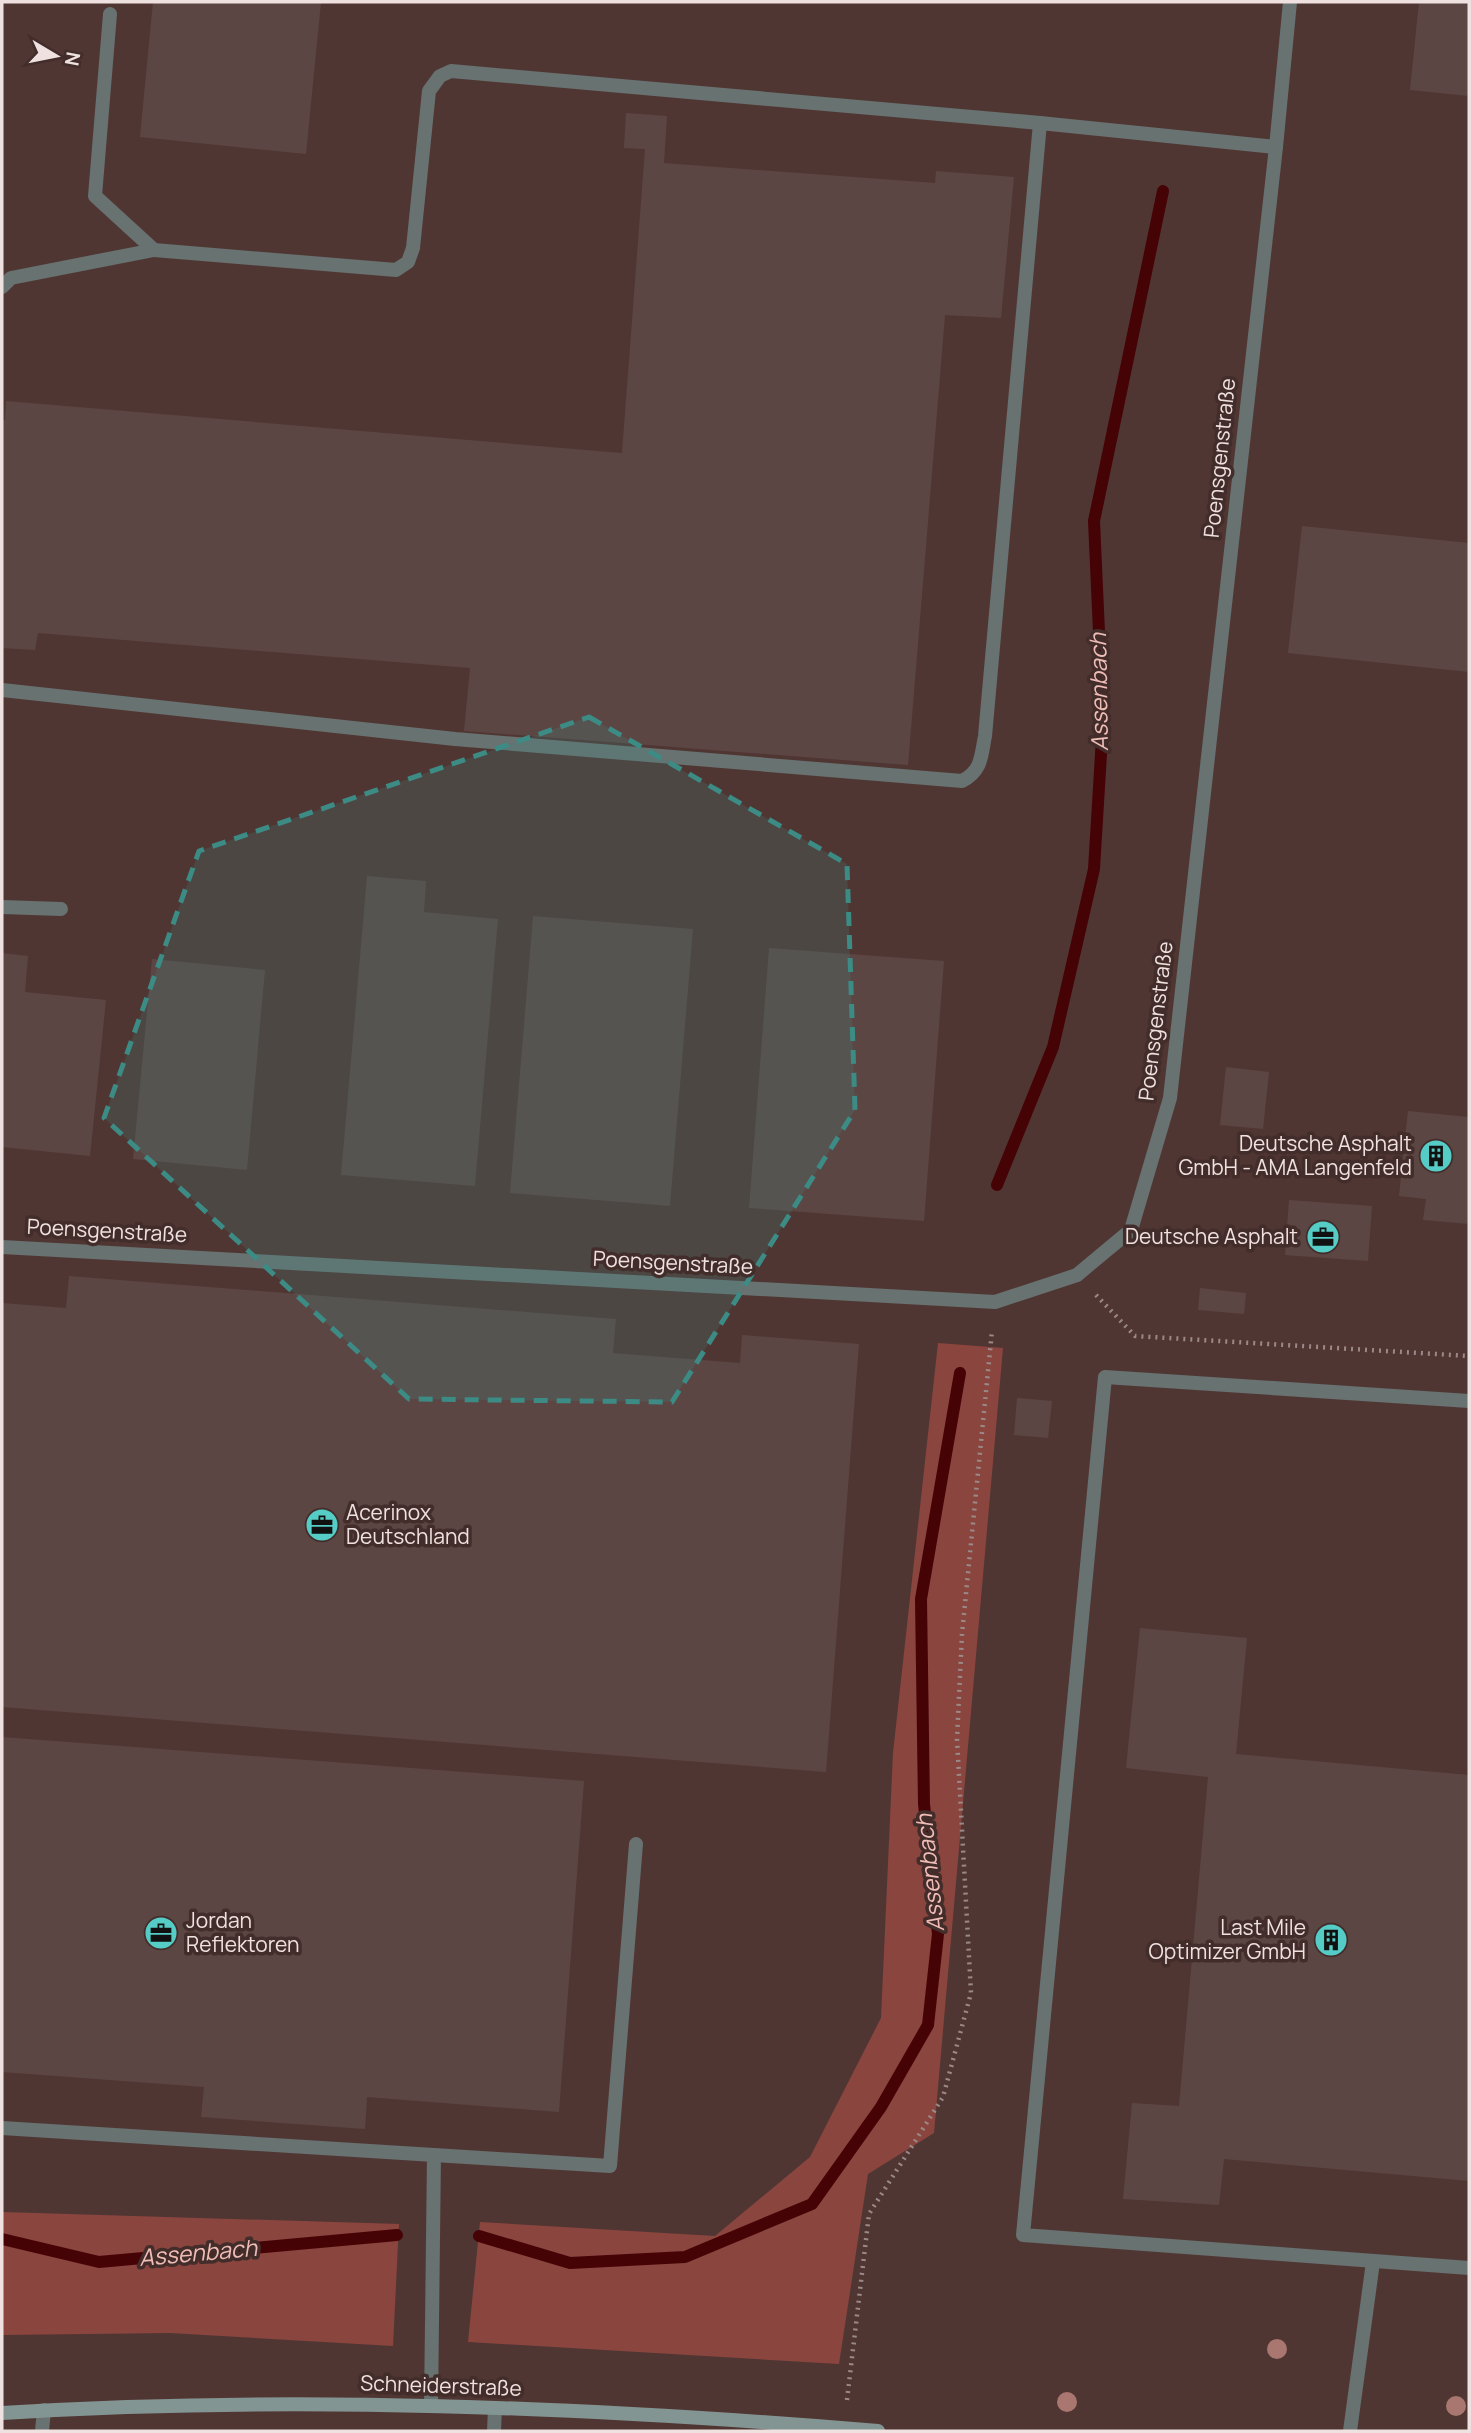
<svg xmlns="http://www.w3.org/2000/svg" width="1471" height="2433" font-family="Manrope,sans-serif">
<style>
.built{fill:#503633}
.green{fill:#8b453f}
.lines{fill:none;stroke-linecap:round;stroke-linejoin:round}
.stream{stroke:#460306;stroke-width:12}
.building{fill:#5c4644}
.path{stroke:#9a8987;stroke-width:4.5;stroke-dasharray:2 5;stroke-linecap:butt}
.lane{stroke:#677271;stroke-width:14}
.street{stroke:#677271;stroke-width:14}
.secondary{stroke:#839593;stroke-width:14}
.tree{fill:#a97670}
.marked{fill:#3c8b85;fill-opacity:0.2;stroke:#3c8b85;stroke-width:5;stroke-dasharray:14 9;stroke-linejoin:round}
.labels{text-anchor:middle;stroke-width:7;stroke-linejoin:round;paint-order:stroke}
.street-label{font-size:21px;fill:#efe1df;stroke:#422d2b}
.poi-label{font-size:21px;fill:#efe1df;stroke:#422d2b;text-anchor:end}
.water-label{font-size:23px;font-style:italic;fill:#f0bcb6;stroke:#422d2b}
</style>
<rect width="100%" height="100%" fill="#422d2b"/>
<rect class="built" x="2" y="2" width="1467" height="2429"/>
<g class="green">
<polygon points="938,1343 1003,1348 934,2133 868,2174 839,2364 468,2342 480,2222 715,2236 810,2157 881,2018 893,1753"/>
<polygon points="2,2212 399,2224 393,2346 170,2333 2,2335"/>
</g>
<g class="lines">
<g class="stream">
<polyline points="997,1185 1053,1047 1094,869 1103,721 1094,521 1163,191"/>
<polyline points="479,2236 570,2263 685,2257 812,2204 881,2107 928,2025 938,1934 924,1804 921,1599 960,1373"/>
<polyline points="2,2239 99,2262 397,2235"/>
</g>
</g>
<g class="building">
<polygon points="153,2 321,2 306,154 140,137"/>
<polygon points="1419,2 1469,2 1469,96 1410,90"/>
<polygon points="626,113 667,116 664,163 935,183 936,171 1014,177 1001,318 945,315 908,765 464,731 470,668 38,633 35,650 2,648 2,420 5,420 6,401 622,453 645,149 624,148"/>
<polygon points="1302,526 1469,543 1469,672 1288,653"/>
<polygon points="367,876 426,881 424,912 498,919 475,1186 341,1175"/>
<polygon points="533,916 693,929 670,1206 510,1193"/>
<polygon points="769,948 944,961 924,1221 749,1208"/>
<polygon points="2,953 28,956 25,992 106,1000 90,1156 2,1147"/>
<polygon points="152,959 265,970 247,1170 133,1159"/>
<polygon points="1226,1067 1269,1072 1263,1129 1220,1125"/>
<polygon points="1408,1111 1469,1117 1469,1224 1423,1220 1426,1199 1399,1196"/>
<polygon points="1289,1200 1372,1206 1368,1261 1285,1255"/>
<polygon points="69,1276 616,1319 613,1353 740,1363 742,1335 859,1344 826,1772 2,1707 2,1303 66,1308"/>
<polygon points="1200,1288 1246,1293 1244,1314 1198,1310"/>
<polygon points="1017,1398 1052,1401 1048,1438 1014,1435"/>
<polygon points="1140,1628 1247,1638 1236,1754 1469,1775 1469,2181 1224,2159 1219,2205 1123,2199 1132,2103 1179,2106 1208,1777 1126,1768"/>
<polygon points="2,1737 584,1781 559,2112 367,2097 365,2129 201,2117 204,2087 2,2072"/>
</g>
<g class="lines">
<g class="path">
<polyline points="1096,1295 1135,1336 1469,1356"/>
<polyline points="847,2400 869,2214 943,2097 971,1993 957,1739 962,1634 992,1331"/>
</g>
<g class="lane">
<polyline points="110,14 95,196 154,250 396,270 408,262 413,248 429,91 440,76 451,71 1040,123 1276,147"/>
<polyline points="2,287 11,278 154,250"/>
<path d="M2,690l453,49 507,42c20,-10 19,-25 23,-45l55,-613"/>
<polyline points="2,907 61,909"/>
<polyline points="1469,1401 1105,1377 1023,2235 1469,2268"/>
<polyline points="2,2128 434,2155 431,2406"/>
<polyline points="434,2155 610,2166 636,1844"/>
<polyline points="42,2431 44,2410"/>
<polyline points="494,2431 495,2408"/>
<polyline points="1350,2431 1373,2262"/>
</g>
<polyline class="street" points="2,1247 995,1302 1077,1275 1131,1230 1170,1098 1276,147 1290,2"/>
<path class="secondary" d="M2,2413c292,-18 585,-6 876,18"/>
</g>
<g class="tree">
<circle cx="1277" cy="2349" r="10"/>
<circle cx="1067" cy="2402" r="10"/>
<circle cx="1456" cy="2406" r="10"/>
</g>
<path class="marked" d="M589,717l258,147 8,246 -183,292 -263,-3 -305,-281 95,-267z"/>
<defs>
<symbol id="building-disc" viewBox="-11 -11 22 22"><circle r="9.5" fill="#55cdc6" stroke="#422d2b"/><path d="M-4-6H4V6H1V3H-1V6H-4ZM-2.5-4.3h1.7v1.8h-1.7ZM.8-4.3h1.7v1.8H.8ZM-2.5-1h1.7V.8h-1.7ZM.8-1h1.7V.8H.8Z" fill="#111"/></symbol>
<symbol id="office-disc" viewBox="-11 -11 22 22"><circle r="9.5" fill="#55cdc6" stroke="#422d2b"/><path d="M-6-3h4V-5.5h4V-3h4V5H-6ZM-1-4.5V-3h2v-1.5ZM-6 0V1H6V0Z" fill="#111"/></symbol>
</defs>
<g fill-rule="evenodd">
<use href="#building-disc" x="1417" y="1137" width="38" height="38"/>
<use href="#office-disc" x="1304" y="1218" width="38" height="38"/>
<use href="#office-disc" x="303" y="1506" width="38" height="38"/>
<use href="#office-disc" x="142" y="1914" width="38" height="38"/>
<use href="#building-disc" x="1312" y="1921" width="38" height="38"/>
</g>
<g class="labels">
<g class="street-label">
<text transform="translate(1220 458) rotate(-84)" y="7">Poensgenstraße</text>
<text transform="translate(1156 1021) rotate(-83)" y="7">Poensgenstraße</text>
<text transform="translate(107 1231) rotate(3)" y="7">Poensgenstraße</text>
<text transform="translate(673 1263) rotate(3)" y="7">Poensgenstraße</text>
<text transform="translate(441 2386) rotate(2)" y="7">Schneiderstraße</text>
</g>
<g class="poi-label">
<text x="1412" y="1151">Deutsche Asphalt<tspan x="1412" dy="24">GmbH - AMA Langenfeld</tspan></text>
<text x="1298" y="1244">Deutsche Asphalt</text>
<text x="346" y="1520" text-anchor="start">Acerinox<tspan x="346" dy="24">Deutschland</tspan></text>
<text x="186" y="1928" text-anchor="start">Jordan<tspan x="186" dy="24">Reflektoren</tspan></text>
<text x="1306" y="1935">Last Mile<tspan x="1306" dy="24">Optimizer GmbH</tspan></text>
</g>
<g class="water-label">
<text transform="translate(1099 692) rotate(-91)" y="8">Assenbach</text>
<text transform="translate(930 1873) rotate(-96)" y="8">Assenbach</text>
<text transform="translate(198 2253) rotate(-5)" y="8">Assenbach</text>
</g>
</g>
<rect width="1471" height="2433" fill="none" stroke="#efe1df" stroke-width="7"/>
<g transform="translate(56 56) rotate(100)" stroke="#422d2b" stroke-width="5" paint-order="stroke">
<path d="M0-5L12 26L0 18L-12 26Z" fill="#efe1df"/>
<text y="-10" font-size="19" font-weight="bold" text-anchor="middle" fill="#efe1df">N</text>
</g>
</svg>
